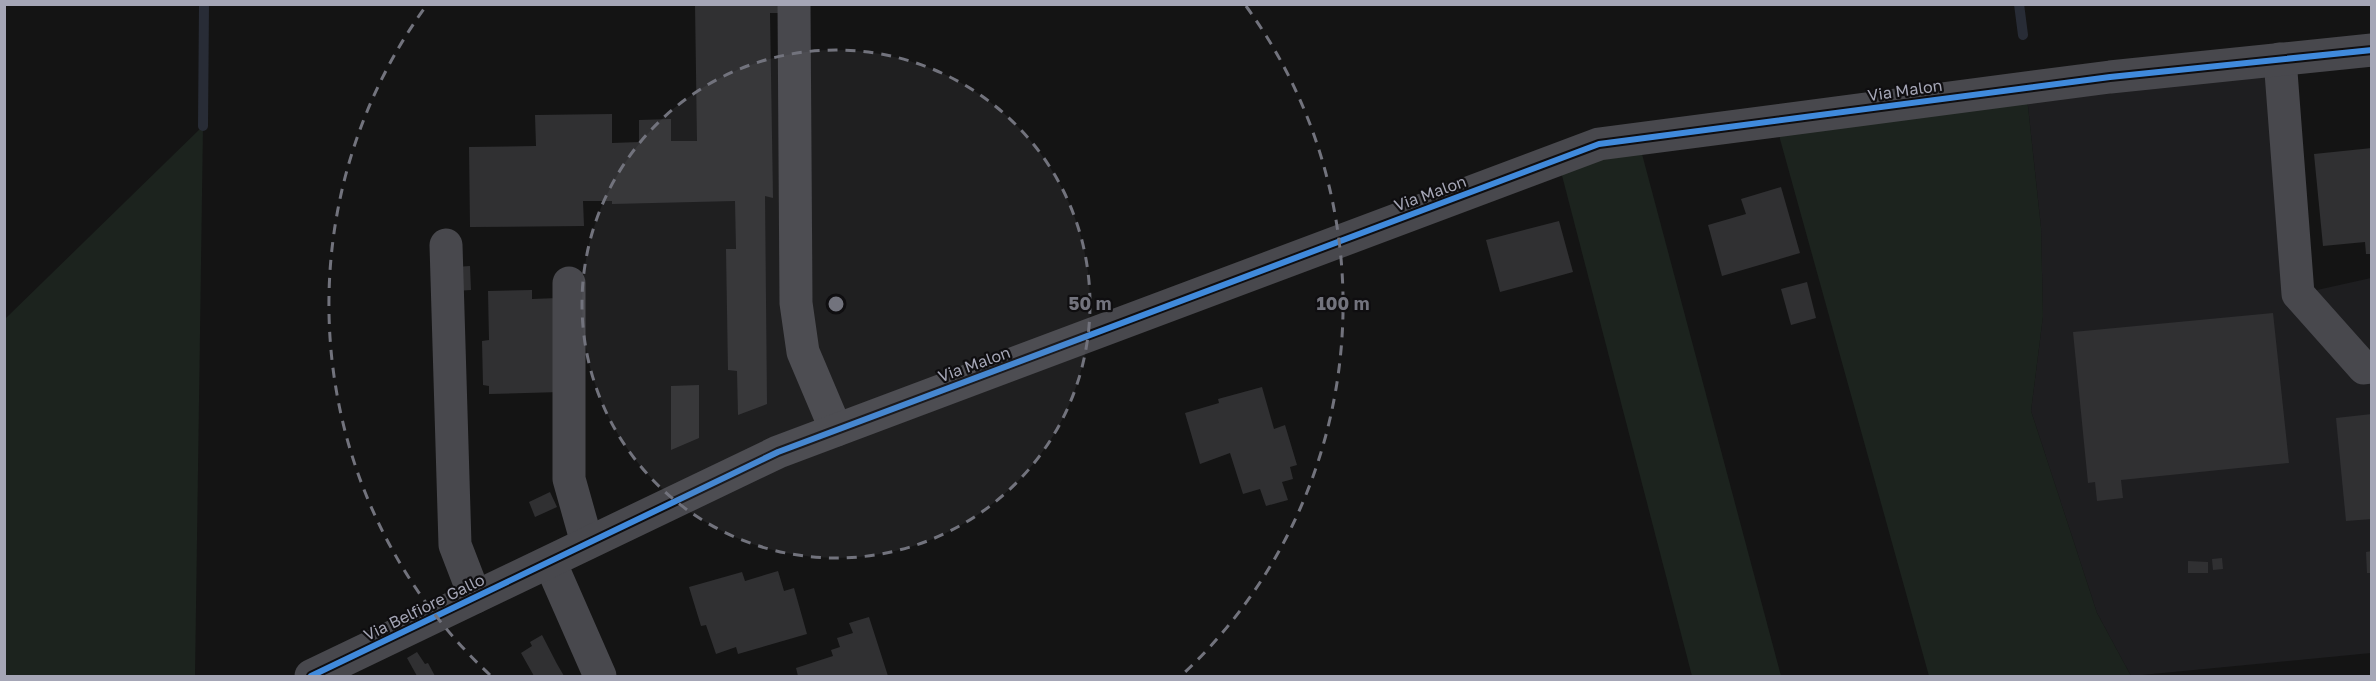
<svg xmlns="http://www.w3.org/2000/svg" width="2376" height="681" font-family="'Golos Text',sans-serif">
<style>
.built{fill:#1e1e20}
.green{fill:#1c231e}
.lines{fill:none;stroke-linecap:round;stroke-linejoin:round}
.stream{stroke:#282c36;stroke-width:10}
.building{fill:#303032}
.minor{stroke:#48484d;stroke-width:33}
.cycleway-casing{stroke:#0f0e10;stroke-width:10}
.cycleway{stroke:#408adc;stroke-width:6}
.ring{fill:none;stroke:#72737d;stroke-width:3;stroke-dasharray:10 8}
.labels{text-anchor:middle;stroke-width:4.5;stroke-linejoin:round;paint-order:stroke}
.street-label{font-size:16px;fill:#a5a6b6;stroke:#0f0e10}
.centre{fill:#72737d;stroke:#0f0e10;stroke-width:3}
.ring-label{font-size:18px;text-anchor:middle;font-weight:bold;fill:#72737d;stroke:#0f0e10;stroke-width:4.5;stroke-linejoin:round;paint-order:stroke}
</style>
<rect width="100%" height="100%" fill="#141414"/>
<polygon class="built" points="2280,59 2299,294 2371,278 2371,653 2131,676 2097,613 2031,411 2043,316 2041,228 2026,88"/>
<g class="green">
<polygon points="2026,88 2041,228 2043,316 2031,411 2097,613 2131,676 1929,676 1775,121"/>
<polygon points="203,126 195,676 5,676 5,319"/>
<polygon points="1638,139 1781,676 1692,676 1558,160"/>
</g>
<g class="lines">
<g class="stream">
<polyline points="2019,4 2023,35"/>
<polyline points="203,126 204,4"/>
</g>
</g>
<g class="building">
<polygon points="695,4 778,4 778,13 770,13 773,198 765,196 767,404 738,415 737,371 728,370 726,249 736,249 735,201 612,204 612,201 583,201 584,226 470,227 469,147 536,146 535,115 612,114 612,143 639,142 639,120 671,119 671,141 697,141"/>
<polygon points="2372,148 2372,254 2366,254 2365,242 2323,246 2314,154"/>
<polygon points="1781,187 1800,253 1722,276 1708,225 1746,214 1741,199"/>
<polygon points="1559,221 1573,272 1500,292 1486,240"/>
<polygon points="470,266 471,290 455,291 455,267"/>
<polygon points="1807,282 1816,318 1791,325 1781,289"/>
<polygon points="532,290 532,299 558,298 561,392 489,394 489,386 483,385 482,341 489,340 488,291"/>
<polygon points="2273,313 2289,463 2121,480 2123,498 2097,501 2095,482 2088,483 2073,332"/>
<polygon points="699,385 699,438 671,450 671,386"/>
<polygon points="1262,387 1274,429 1285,425 1297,465 1290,467 1293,479 1282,482 1288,500 1266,506 1260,489 1243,494 1230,453 1200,464 1185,413 1219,403 1218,399"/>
<polygon points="2372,414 2372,519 2346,521 2336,418"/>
<polygon points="550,492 557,507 535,517 529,502"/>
<polygon points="2372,551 2372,573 2367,573 2366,552"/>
<polygon points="2222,558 2223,569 2213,570 2212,559"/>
<polygon points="2188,561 2208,562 2208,573 2188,573"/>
<polygon points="778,571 784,591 794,588 807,634 738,654 736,647 716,654 706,625 701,626 689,587 742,572 745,581"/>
<polygon points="869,617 888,676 798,676 796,668 833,656 831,650 840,647 837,638 853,633 849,623"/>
<polygon points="542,635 557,664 564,676 534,676 521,653 532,646 530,642"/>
<polygon points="417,652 425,664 428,663 435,676 417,676 407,658"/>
</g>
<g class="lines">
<g class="minor">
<polyline points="794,4 796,303 803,352 836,430"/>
<polyline points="2280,59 2298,294 2364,368 2372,367"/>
<polyline points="446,245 455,545 475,597"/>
<polyline points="569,283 569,479 587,543"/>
<polyline points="550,562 600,676"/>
<polyline points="311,676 778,452 1599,144 2110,77 2372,50"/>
</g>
<defs>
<polyline id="cycleway" points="311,676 778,452 1599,144 2110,77 2372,50"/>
</defs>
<use href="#cycleway" class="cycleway-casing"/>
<use href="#cycleway" class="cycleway"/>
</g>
<circle cx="836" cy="304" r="254" fill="#72737d" fill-opacity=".12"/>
<g class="ring">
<circle cx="836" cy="304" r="254"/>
<path d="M490 675A507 507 0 0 1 426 6M1246 6A507 507 0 0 1 1182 675"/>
</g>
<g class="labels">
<g class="street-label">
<text transform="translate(1905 90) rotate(-8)" y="6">Via Malon</text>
<text transform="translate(1430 193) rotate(-20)" y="6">Via Malon</text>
<text transform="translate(974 364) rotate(-20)" y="6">Via Malon</text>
<text transform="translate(424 607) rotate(-26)" y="6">Via Belfiore Gallo</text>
</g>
</g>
<circle cx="836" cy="304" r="9" class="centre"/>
<g class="ring-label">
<text x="1090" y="310">50 m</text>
<text x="1343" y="310">100 m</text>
</g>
<rect width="2376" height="681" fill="none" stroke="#a5a6b6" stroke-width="12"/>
</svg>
